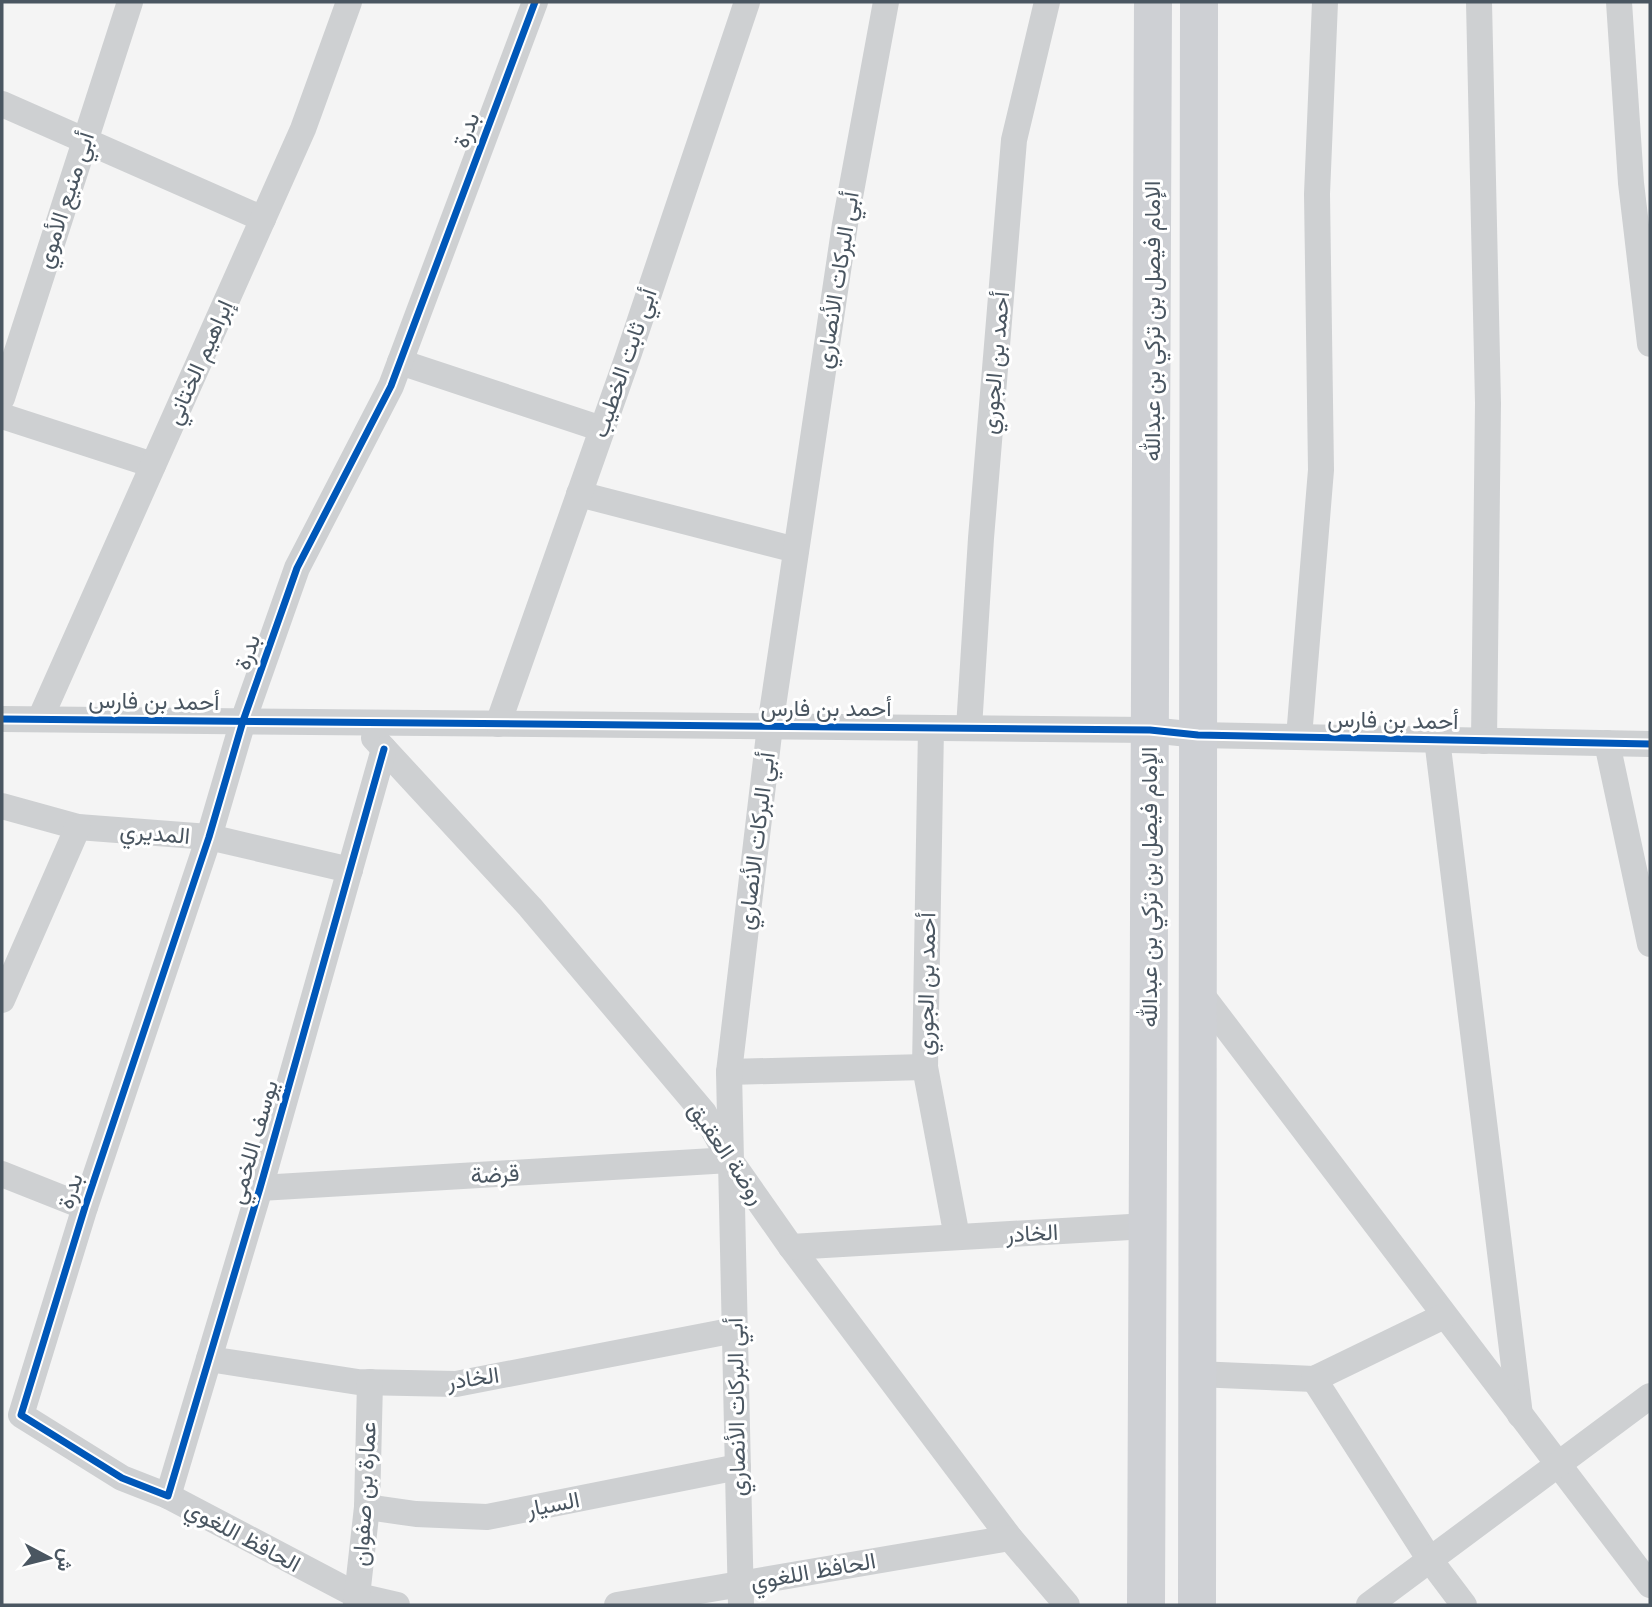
<svg xmlns="http://www.w3.org/2000/svg" width="1652" height="1607" font-family="'Nunito Sans',Vazirmatn,sans-serif">
<style>
.lines{fill:none;stroke-linecap:round;stroke-linejoin:round}
.minor{stroke:#ced0d2;stroke-width:26}
.secondary{stroke:#ced0d4;stroke-width:38}
.cycleway-casing{stroke:#fff;stroke-width:11}
.cycleway{stroke:#0057b8;stroke-width:7}
.labels{text-anchor:middle;stroke-width:6;stroke-linejoin:round;paint-order:stroke}
.street-label{font-size:23px;fill:#4a5661;stroke:#fff}
</style>
<rect width="100%" height="100%" fill="#f4f4f4"/>
<g class="lines">
<g class="minor">
<polyline points="1479,2 1488,403 1484,741"/>
<polyline points="1619,2 1631,183 1650,344"/>
<polyline points="2,104 263,219"/>
<polyline points="400,362 602,429"/>
<polyline points="2,398 130,2"/>
<polyline points="2,416 153,465"/>
<polyline points="579,494 796,550"/>
<polyline points="2,719 1150,730 1198,735 1650,744"/>
<polyline points="40,719 303,129 349,2"/>
<polyline points="498,724 627,359 747,2"/>
<polyline points="931,728 925,1067 957,1237"/>
<polyline points="969,728 981,538 1014,140 1047,2"/>
<polyline points="1299,737 1321,470 1317,194 1325,2"/>
<polyline points="374,738 530,907 704,1113 730,1160 791,1247 1010,1538 1067,1605"/>
<polyline points="1437,739 1520,1415"/>
<polyline points="1607,743 1650,944"/>
<polyline points="384,749 260,1188 168,1496 122,1478 21,1415 85,1207 209,837 243,721 297,568 391,386 535,2"/>
<polyline points="2,806 78,827 209,837 350,870"/>
<polyline points="1198,990 1650,1585"/>
<polyline points="2,1000 78,827"/>
<polyline points="729,1072 925,1067"/>
<polyline points="2,1174 85,1207"/>
<polyline points="260,1188 730,1160"/>
<polyline points="791,1247 1147,1226"/>
<polyline points="209,1359 358,1382 456,1384 735,1330"/>
<polyline points="1197,1374 1314,1379 1444,1316"/>
<polyline points="1314,1379 1430,1560 1464,1605"/>
<polyline points="168,1496 358,1596 397,1605"/>
<polyline points="367,1507 416,1514 487,1517 738,1467"/>
<polyline points="356,1605 367,1507 370,1382"/>
<polyline points="617,1605 1010,1538"/>
<polyline points="741,1605 729,1072 770,726 845,224 886,2"/>
<polyline points="1369,1605 1650,1396"/>
</g>
<g class="secondary">
<polyline points="1146,1605 1153,2"/>
<polyline points="1197,1605 1199,2"/>
</g>
<defs>
<g id="cycleway">
<polyline points="2,719 1150,730 1198,735 1650,744"/>
<polyline points="384,749 260,1188 168,1496 122,1478 21,1415 85,1207 209,837 243,721 297,568 391,386 535,2"/>
</g>
</defs>
<use href="#cycleway" class="cycleway-casing"/>
<use href="#cycleway" class="cycleway"/>
</g>
<g class="labels">
<g class="street-label">
<text transform="translate(466 130) rotate(-69)" y="8">بدرة</text>
<text transform="translate(65 200) rotate(-72)" y="8">أبي منيع الأموي</text>
<text transform="translate(837 280) rotate(-81)" y="8">أبي البركات الأنصاري</text>
<text transform="translate(1152 321) rotate(-90)" y="8">الإمام فيصل بن تركي بن عبدالله</text>
<text transform="translate(199 362) rotate(-66)" y="8">إبراهيم الختاني</text>
<text transform="translate(624 363) rotate(-71)" y="8">أبي ثابت الخطيب</text>
<text transform="translate(995 363) rotate(-85)" y="8">أحمد بن الجوري</text>
<text transform="translate(247 652) rotate(-70)" y="8">بدرة</text>
<text transform="translate(154 701) rotate(1)" y="8">أحمد بن فارس</text>
<text x="826" y="716">أحمد بن فارس</text>
<text transform="translate(1393 720) rotate(1)" y="8">أحمد بن فارس</text>
<text transform="translate(155 833) rotate(5)" y="8">المديري</text>
<text transform="translate(756 841) rotate(-83)" y="8">أبي البركات الأنصاري</text>
<text transform="translate(1149 887) rotate(-90)" y="8">الإمام فيصل بن تركي بن عبدالله</text>
<text transform="translate(926 984) rotate(-89)" y="8">أحمد بن الجوري</text>
<text transform="translate(253 1142) rotate(-74)" y="8">يوسف اللخمي</text>
<text transform="translate(727 1153) rotate(56)" y="8">روضة العقيق</text>
<text transform="translate(495 1174) rotate(-3)" y="8">قرضة</text>
<text transform="translate(70 1191) rotate(-72)" y="8">بدرة</text>
<text transform="translate(1032 1233) rotate(-3)" y="8">الخادر</text>
<text transform="translate(473 1378) rotate(-8)" y="8">الخادر</text>
<text transform="translate(736 1407) rotate(-91)" y="8">أبي البركات الأنصاري</text>
<text transform="translate(364 1494) rotate(-87)" y="8">عمارة بن صفوان</text>
<text transform="translate(553 1504) rotate(-11)" y="8">السيار</text>
<text transform="translate(243 1536) rotate(28)" y="8">الحافظ اللغوي</text>
<text transform="translate(813 1571) rotate(-10)" y="8">الحافظ اللغوي</text>
</g>
</g>
<rect width="1652" height="1607" fill="none" stroke="#4a5661" stroke-width="7"/>
<g transform="translate(49 1558) rotate(97)" stroke="#ffffff" stroke-width="5" paint-order="stroke">
<path d="M0-5L12 26L0 18L-12 26Z" fill="#4a5661"/>
<text y="-10" font-size="19" font-weight="bold" text-anchor="middle" fill="#4a5661">ش</text>
</g>
</svg>
